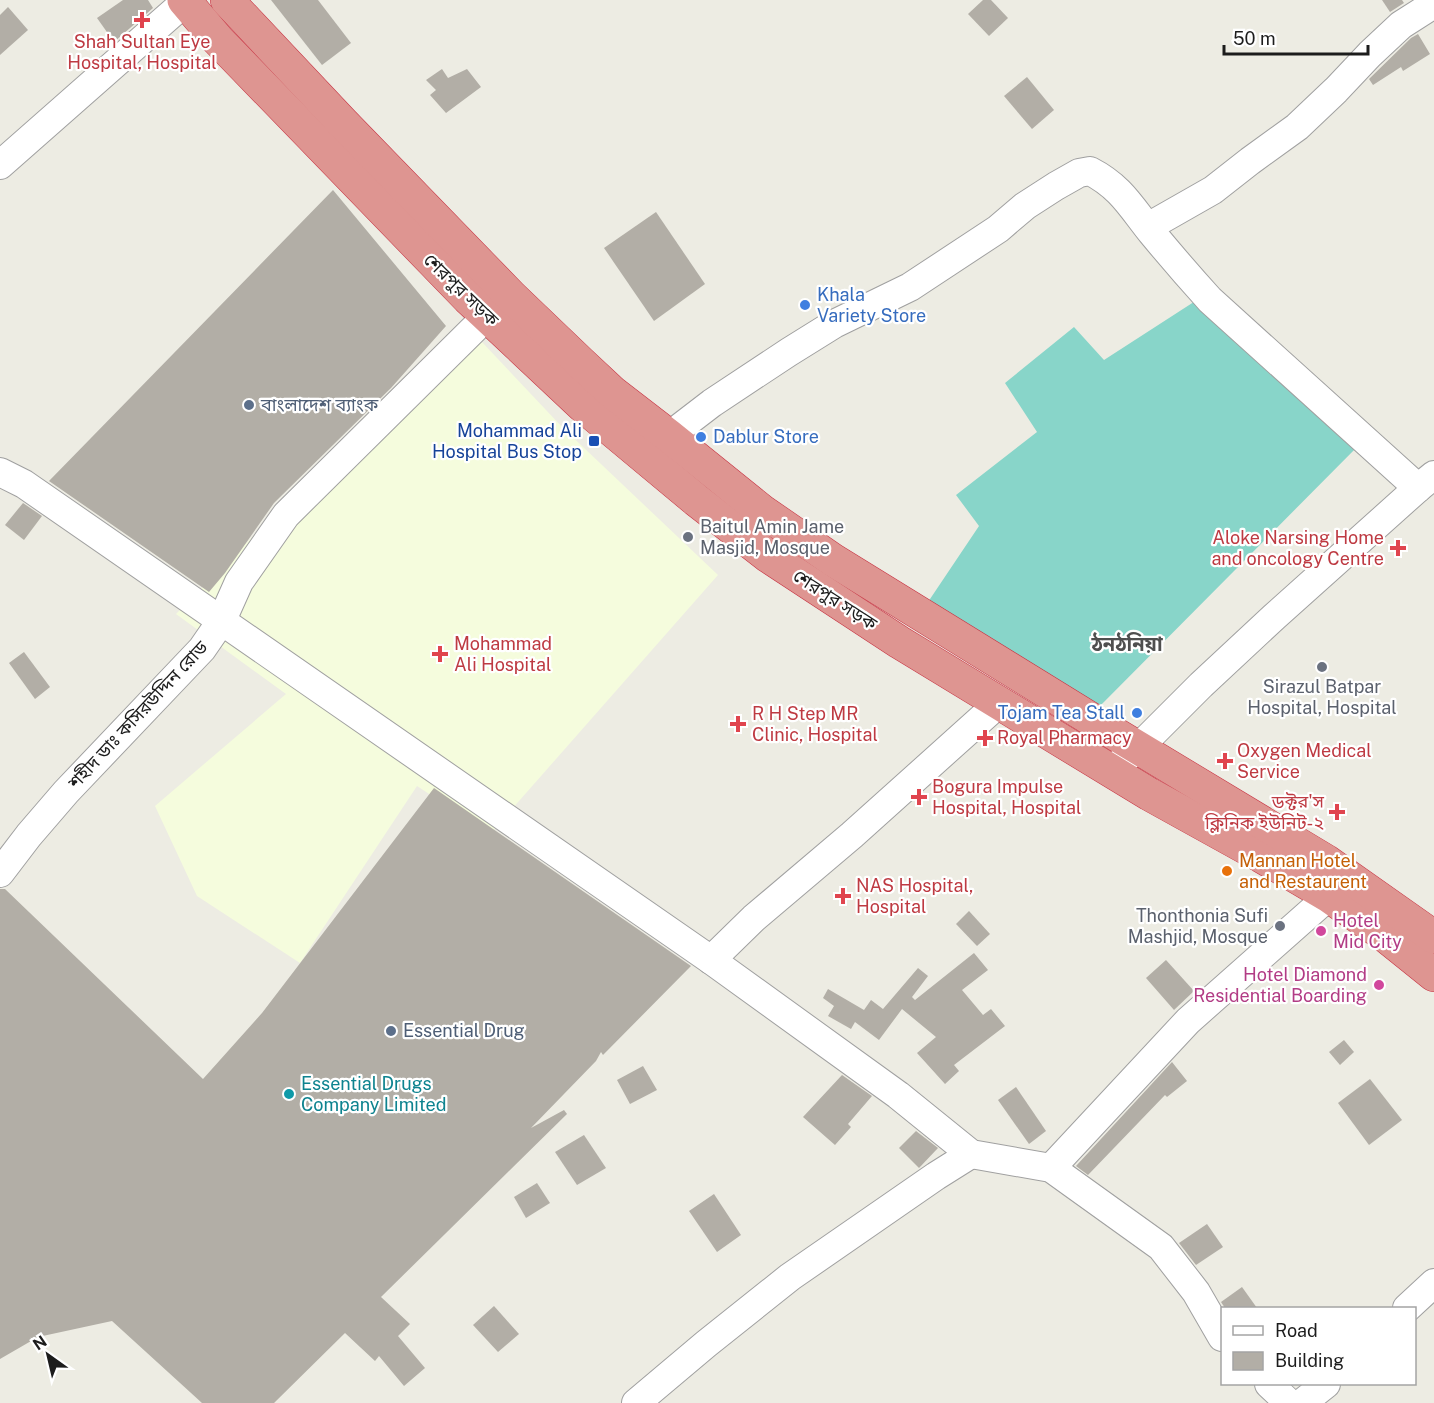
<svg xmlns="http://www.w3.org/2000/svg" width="1434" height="1403" font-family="'Public Sans','Noto Sans Bengali',sans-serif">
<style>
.education{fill:#f5fcdd}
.pitch{fill:#88d5c9}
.building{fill:#b2aea6}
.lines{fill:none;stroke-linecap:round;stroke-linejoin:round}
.minor-casing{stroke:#a0a0a0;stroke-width:30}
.highway-casing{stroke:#c73444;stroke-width:34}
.minor{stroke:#fff;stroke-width:28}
.highway{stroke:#de9591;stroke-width:33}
.health-dot{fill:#e0444e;stroke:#fff;stroke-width:2}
.shop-dot{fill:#3f7fe0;stroke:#fff;stroke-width:2}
.service-dot{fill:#5c6f8a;stroke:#fff;stroke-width:2}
.transit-dot{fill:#1a4fb4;stroke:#fff;stroke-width:2}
.worship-dot{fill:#6b7280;stroke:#fff;stroke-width:2}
.food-dot{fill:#e8710a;stroke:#fff;stroke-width:2}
.hotel-dot{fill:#d1479c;stroke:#fff;stroke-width:2}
.culture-dot{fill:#0f9aa8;stroke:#fff;stroke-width:2}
.labels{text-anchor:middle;stroke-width:4.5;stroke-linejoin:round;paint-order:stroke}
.health-label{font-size:18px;fill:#be3a42;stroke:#fff;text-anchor:start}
.street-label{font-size:18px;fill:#1c1c1c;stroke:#fff}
.shop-label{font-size:18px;fill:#366cbe;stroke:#fff;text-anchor:start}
.service-label{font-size:18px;fill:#4e5e75;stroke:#fff;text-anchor:start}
.transit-label{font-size:18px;fill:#164399;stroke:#fff;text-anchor:end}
.worship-label{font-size:18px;fill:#5b616d;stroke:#fff;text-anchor:start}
.food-label{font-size:18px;fill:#c56008;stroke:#fff;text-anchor:start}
.hotel-label{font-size:18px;fill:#b23c85;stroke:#fff;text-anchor:start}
.culture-label{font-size:18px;fill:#0d838f;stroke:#fff;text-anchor:start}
.neighbourhood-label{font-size:20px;font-weight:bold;fill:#4f4f4f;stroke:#fff}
</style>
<rect width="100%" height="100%" fill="#edece3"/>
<polygon class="education" points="464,323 563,428 718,575 490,834 417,786 300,963 197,896 155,806 286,694 176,614"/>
<polygon class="pitch" points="1200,298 1362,442 1098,708 926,605 979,526 956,495 1037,432 1005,383 1074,327 1104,360"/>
<g class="building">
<polygon points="123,0 148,0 153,8 114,42 97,18"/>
<polygon points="271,0 318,0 351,43 322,65"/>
<polygon points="983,0 991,0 1008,18 989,36 968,14"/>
<polygon points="1382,0 1402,0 1404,3 1390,12"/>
<polygon points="8,7 28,30 0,55 0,15"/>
<polygon points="1418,34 1430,54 1403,71 1401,67 1373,85 1369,79 1411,38"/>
<polygon points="442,69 448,78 467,69 481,87 446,113 430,95 436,90 426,80"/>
<polygon points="1027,77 1054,110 1032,129 1004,96"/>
<polygon points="333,190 446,326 391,388 274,503 225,573 209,592 49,481"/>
<polygon points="656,212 705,284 654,321 604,248"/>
<polygon points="23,503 42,516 24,540 5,525"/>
<polygon points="24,652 50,687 35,699 9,663"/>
<polygon points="434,788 691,966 603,1055 601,1052 596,1061 531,1128 564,1110 567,1114 381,1297 410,1324 398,1336 425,1368 404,1386 379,1356 375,1361 345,1333 274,1403 202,1403 112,1321 38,1337 0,1359 0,889 5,889 203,1079 262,1013"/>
<polygon points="969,911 990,934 977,946 956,924"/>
<polygon points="974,953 988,970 962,990 983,1015 991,1009 1005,1026 954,1065 959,1071 945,1084 917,1053 936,1037 902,1009 879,1040 855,1022 851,1029 828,1016 834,1006 823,998 828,989 864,1010 871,1000 883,1009 918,968 928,976 912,997 915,1000"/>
<polygon points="1166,960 1194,991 1174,1010 1146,978"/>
<polygon points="1344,1040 1354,1052 1340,1065 1329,1052"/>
<polygon points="1172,1062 1187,1081 1167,1097 1165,1095 1088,1175 1076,1166"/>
<polygon points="643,1066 657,1090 630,1104 617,1080"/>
<polygon points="842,1075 872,1096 848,1124 851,1127 835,1145 803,1117"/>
<polygon points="1370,1079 1402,1120 1369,1145 1338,1103"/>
<polygon points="1016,1087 1046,1131 1029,1144 998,1100"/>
<polygon points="916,1131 938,1148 919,1168 899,1148"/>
<polygon points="584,1135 606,1168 577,1185 555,1152"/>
<polygon points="537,1183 550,1203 526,1218 514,1197"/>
<polygon points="714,1194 741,1235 717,1252 689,1211"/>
<polygon points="1207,1224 1223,1247 1196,1265 1179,1243"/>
<polygon points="1242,1287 1257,1308 1225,1308 1221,1302"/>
<polygon points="494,1306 519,1334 498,1352 473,1325"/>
</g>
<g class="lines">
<defs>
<g id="minor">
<polyline points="0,165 185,2"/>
<polyline points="1148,227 1213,190 1250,161 1297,127 1336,90 1370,54 1401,25 1434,4"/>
<path d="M656,453l13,-17 43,-33 77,-51 45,-28 76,-37 88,-58 27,-23 31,-20 23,-13 11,-2c31,16 41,36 62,62 19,23 38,45 58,67l208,188"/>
<polyline points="0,472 24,484 711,960 898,1095 971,1154 1051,1168 1161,1247 1196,1292 1222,1337"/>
<polyline points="1110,771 1138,748 1201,685 1274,617 1418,488 1434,475"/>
<polyline points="0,873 29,835 66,792 202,649 222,620 239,582 286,515 487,316"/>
<polyline points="711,960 754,918 852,835 999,703"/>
<polyline points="1051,1168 1188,1021 1329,896"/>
<polyline points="1407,1308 1434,1283"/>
<polyline points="1269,1384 1289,1403"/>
<polyline points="636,1403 706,1344 790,1277 936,1176 971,1154"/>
<polyline points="1302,1403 1326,1384"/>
</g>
<g id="highway">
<polyline points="184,0 218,40 468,298 583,406 696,500 768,556 899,642 1149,794 1261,856 1329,896 1383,934 1434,975"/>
<polyline points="227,0 343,123 512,297 581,363 612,392 669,436 762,511 833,560 1112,732 1326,861 1434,937"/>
</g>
</defs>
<use href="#minor" class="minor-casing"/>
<use href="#highway" class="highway-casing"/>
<use href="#minor" class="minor"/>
<use href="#highway" class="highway"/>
</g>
<g class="health-dot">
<path d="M139 11h6v6h6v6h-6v6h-6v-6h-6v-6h6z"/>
<path d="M1395 539h6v6h6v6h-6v6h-6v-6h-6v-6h6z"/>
<path d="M437 645h6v6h6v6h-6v6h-6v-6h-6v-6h6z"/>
<path d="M735 715h6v6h6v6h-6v6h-6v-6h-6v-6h6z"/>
<path d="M982 729h6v6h6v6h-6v6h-6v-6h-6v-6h6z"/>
<path d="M1222 752h6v6h6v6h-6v6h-6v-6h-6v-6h6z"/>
<path d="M916 788h6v6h6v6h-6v6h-6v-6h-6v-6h6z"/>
<path d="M1334 803h6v6h6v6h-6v6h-6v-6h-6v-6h6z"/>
<path d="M840 887h6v6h6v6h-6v6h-6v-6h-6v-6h6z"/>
</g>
<g class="shop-dot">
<circle cx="805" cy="305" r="6"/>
<circle cx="701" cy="437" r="6"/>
<circle cx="1137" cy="713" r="6"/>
</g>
<g class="service-dot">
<circle cx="249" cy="405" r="6"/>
<circle cx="391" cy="1031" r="6"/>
</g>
<rect class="transit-dot" x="588" y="435" width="12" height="12" rx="3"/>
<g class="worship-dot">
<circle cx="688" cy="537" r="6"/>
<circle cx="1322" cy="667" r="6"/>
<circle cx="1280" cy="926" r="6"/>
</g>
<circle class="food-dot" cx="1227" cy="871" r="6"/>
<g class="hotel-dot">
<circle cx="1321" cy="931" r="6"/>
<circle cx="1379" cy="985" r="6"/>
</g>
<circle class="culture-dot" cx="289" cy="1094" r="6"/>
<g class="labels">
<g class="health-label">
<text x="142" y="48" text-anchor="middle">Shah Sultan Eye<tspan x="142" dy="21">Hospital, Hospital</tspan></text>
<text x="1384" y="544" text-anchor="end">Aloke Narsing Home<tspan x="1384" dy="21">and oncology Centre</tspan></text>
<text x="454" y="650">Mohammad<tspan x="454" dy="21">Ali Hospital</tspan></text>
<text x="752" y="720">R H Step MR<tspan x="752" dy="21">Clinic, Hospital</tspan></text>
<text x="997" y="744">Royal Pharmacy</text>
<text x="1237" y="757">Oxygen Medical<tspan x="1237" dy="21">Service</tspan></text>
<text x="932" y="793">Bogura Impulse<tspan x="932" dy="21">Hospital, Hospital</tspan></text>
<text x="1324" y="808" text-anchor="end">ডক্টর'স<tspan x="1324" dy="21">ক্লিনিক ইউনিট-২</tspan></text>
<text x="856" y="892">NAS Hospital,<tspan x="856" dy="21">Hospital</tspan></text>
</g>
<g class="street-label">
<text transform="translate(461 290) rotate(44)" y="6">শেরপুর সড়ক</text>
<text transform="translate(835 600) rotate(33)" y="6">শেরপুর সড়ক</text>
<text transform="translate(138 715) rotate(-47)" y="6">শহীদ ডাঃ কসিরউদ্দিন রোড</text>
</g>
<g class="shop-label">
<text x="817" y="301">Khala<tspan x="817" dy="21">Variety Store</tspan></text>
<text x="713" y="443">Dablur Store</text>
<text x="1125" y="719" text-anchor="end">Tojam Tea Stall</text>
</g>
<g class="service-label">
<text x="261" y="411">বাংলাদেশ ব্যাংক</text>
<text x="403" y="1037">Essential Drug</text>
</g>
<g class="transit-label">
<text x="582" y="437">Mohammad Ali<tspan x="582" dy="21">Hospital Bus Stop</tspan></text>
</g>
<g class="worship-label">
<text x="700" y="533">Baitul Amin Jame<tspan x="700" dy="21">Masjid, Mosque</tspan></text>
<text x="1322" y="693" text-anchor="middle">Sirazul Batpar<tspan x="1322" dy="21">Hospital, Hospital</tspan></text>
<text x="1268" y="922" text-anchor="end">Thonthonia Sufi<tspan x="1268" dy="21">Mashjid, Mosque</tspan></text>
</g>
<g class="food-label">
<text x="1239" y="867">Mannan Hotel<tspan x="1239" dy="21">and Restaurent</tspan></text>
</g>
<g class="hotel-label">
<text x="1333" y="927">Hotel<tspan x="1333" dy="21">Mid City</tspan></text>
<text x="1367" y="981" text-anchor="end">Hotel Diamond<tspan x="1367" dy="21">Residential Boarding</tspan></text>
</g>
<g class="culture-label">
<text x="301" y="1090">Essential Drugs<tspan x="301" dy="21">Company Limited</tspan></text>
</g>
<g class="neighbourhood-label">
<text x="1127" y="651">ঠনঠনিয়া</text>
</g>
</g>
<rect x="1221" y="1307" width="195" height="78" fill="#ffffff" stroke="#a4a4a4" stroke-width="1.5"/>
<rect x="1233" y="1326" width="30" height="9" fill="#ffffff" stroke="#a4a4a4" stroke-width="1.5"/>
<text x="1275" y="1337" font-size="18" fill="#1c1c1c">Road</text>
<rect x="1233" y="1352" width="30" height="18" fill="#b2aea6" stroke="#a4a4a4" stroke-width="1.5"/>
<text x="1275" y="1367" font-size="18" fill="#1c1c1c">Building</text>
<g transform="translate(48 1355) rotate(326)" stroke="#ffffff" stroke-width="4.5" paint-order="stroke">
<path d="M0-4.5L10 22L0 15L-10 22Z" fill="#1c1c1c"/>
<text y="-9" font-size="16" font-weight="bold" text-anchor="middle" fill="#1c1c1c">N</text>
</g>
<path d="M1224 45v9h144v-9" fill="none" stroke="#1c1c1c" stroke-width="3"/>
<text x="1233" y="45" font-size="18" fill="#1c1c1c" stroke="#ffffff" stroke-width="4.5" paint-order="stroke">50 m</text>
</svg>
